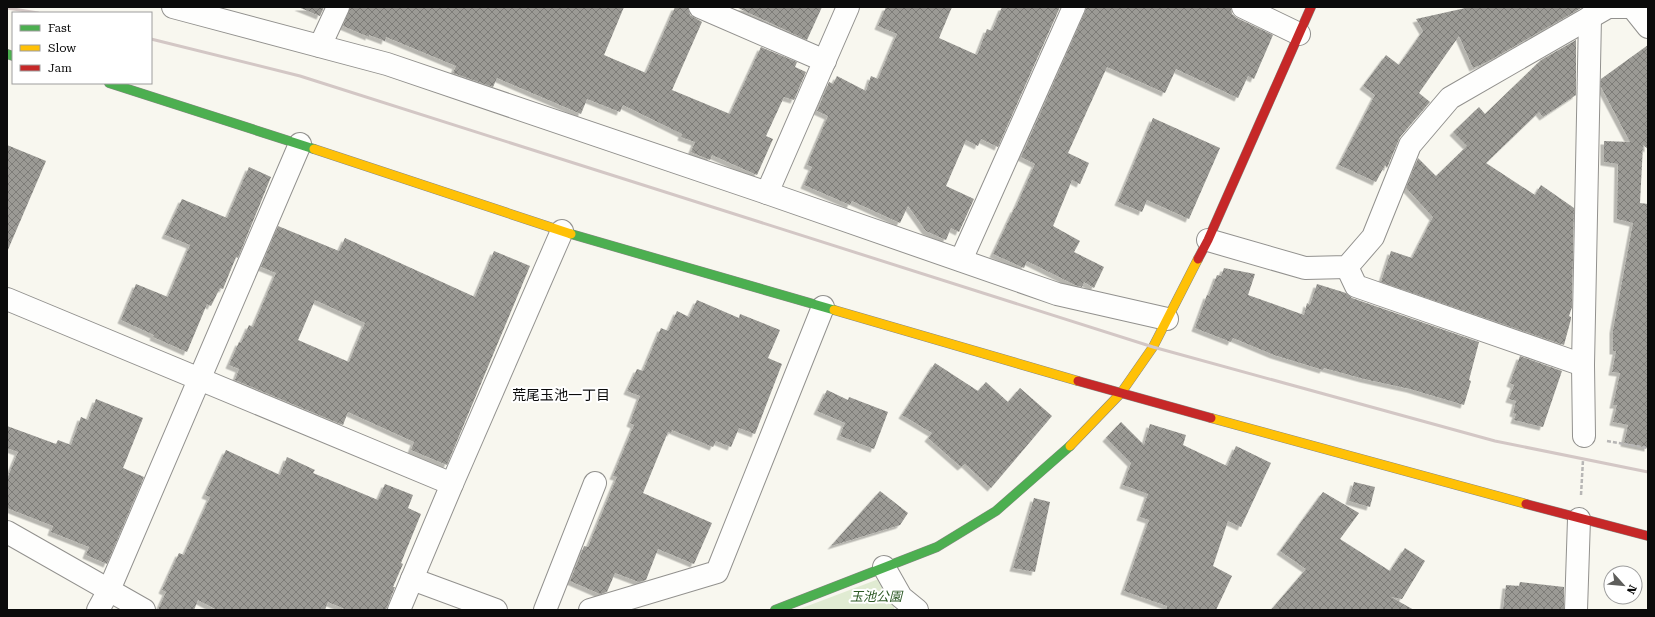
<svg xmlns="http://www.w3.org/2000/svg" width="1655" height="617" font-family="'Roboto Serif','Noto Sans JP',serif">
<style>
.park{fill:#e0ebd2}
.building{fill:url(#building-cross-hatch);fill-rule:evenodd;filter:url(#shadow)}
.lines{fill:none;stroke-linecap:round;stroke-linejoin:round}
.street-casing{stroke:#92918e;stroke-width:24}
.fast-casing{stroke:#888884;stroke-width:10}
.slow-casing{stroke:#888884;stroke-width:10}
.jam-casing{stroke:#888884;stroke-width:10}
.path{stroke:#b7b6b5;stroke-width:2.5;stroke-dasharray:4 2;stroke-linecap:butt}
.street{stroke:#fefefd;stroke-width:22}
.fast{stroke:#4caf50;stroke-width:9}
.slow{stroke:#ffc107;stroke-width:9}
.jam{stroke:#c62828;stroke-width:9}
.rail{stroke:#d3c7c5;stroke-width:3}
.labels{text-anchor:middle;stroke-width:4;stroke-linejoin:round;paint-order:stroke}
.park-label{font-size:13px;font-style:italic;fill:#2d5925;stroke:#fff}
.neighbourhood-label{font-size:14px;fill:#0b0b0b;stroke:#fff}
</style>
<defs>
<pattern id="building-cross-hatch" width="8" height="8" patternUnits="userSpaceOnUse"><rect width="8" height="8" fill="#9b9a95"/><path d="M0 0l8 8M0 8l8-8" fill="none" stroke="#7d7c78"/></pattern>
<filter id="shadow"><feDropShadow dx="-3.5" dy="3.5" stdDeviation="0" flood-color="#0004"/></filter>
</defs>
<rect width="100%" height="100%" fill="#f8f7ef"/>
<polygon class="park" points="884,577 895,598 894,610 797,610"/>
<g class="building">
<polygon points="298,7 324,7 320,16"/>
<polygon points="350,7 624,7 604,55 646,73 675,7 688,7 690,15 702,22 672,90 730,114 761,47 797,62 795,67 806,72 794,100 784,97 766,136 773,139 757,175 712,155 710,160 691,152 695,142 681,137 682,134 623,105 620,112 587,99 581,114 497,78 493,87 453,73 456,66 386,37 385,41 369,35 369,37 343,26"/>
<polygon points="736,7 822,7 807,40"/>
<polygon points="886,7 952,7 939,38 977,55 987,29 992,31 1002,7 1060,7 998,147 981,139 978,146 966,140 946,186 974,199 959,232 951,228 946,240 926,231 908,206 900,223 852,201 850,205 804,185 812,167 807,165 828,116 817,111 829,82 833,84 837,76 866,91 871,76 878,79 897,34 878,26"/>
<polygon points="1086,7 1231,7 1232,14 1237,18 1273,35 1254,79 1248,76 1238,98 1176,69 1165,93 1107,67 1068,153 1089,163 1080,184 1072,180 1053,226 1080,241 1074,252 1104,267 1094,288 1084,282 1082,287 1075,285 1027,261 1024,268 993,254 1014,209 1015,209 1035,164 1021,157 1085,12"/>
<polygon points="1470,7 1583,7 1487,62 1473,68 1459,36 1419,93 1430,102 1400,137 1387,168 1385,165 1376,182 1339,165 1375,95 1363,86 1386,55 1399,65 1423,31 1416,19"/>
<polygon points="1576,40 1576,95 1543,117 1539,112 1486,163 1535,195 1541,185 1574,208 1572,307 1569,316 1571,317 1571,319 1564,345 1381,282 1391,251 1412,258 1433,217 1406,188 1418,158 1436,176 1467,146 1453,132 1479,107 1485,114 1541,60"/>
<polygon points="1648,45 1648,149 1643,145 1640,203 1648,204 1648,448 1624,443 1628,425 1613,422 1617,405 1613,405 1620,373 1612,372 1616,351 1613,351 1613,330 1633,223 1617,219 1618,164 1604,162 1604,141 1630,142 1601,87 1601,79"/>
<polygon points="1153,118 1220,148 1189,219 1147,200 1142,212 1118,202"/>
<polygon points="7,145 46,161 7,252"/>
<polygon points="249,167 271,177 238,258 236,257 223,289 220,288 211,306 207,304 187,352 153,337 154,335 121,320 136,284 168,297 190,245 165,235 182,199 227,218"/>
<path d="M278,226l61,25 6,-13 130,59 19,-46 36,15 -83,199 -36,-15 3,-8 -66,-30 -5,13 -108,-45 4,-11 -10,-4 10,-23 2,1 8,-18 4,2 23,-54 -15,-6zM315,300l50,23 -16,39 -51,-22z"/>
<polygon points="1224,268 1255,274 1248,295 1304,315 1307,303 1310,305 1317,284 1346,293 1352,298 1479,342 1469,380 1471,381 1464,405 1410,389 1364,379 1324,368 1323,370 1274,355 1233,338 1231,342 1195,328 1207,295 1209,296 1217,275 1221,276"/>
<polygon points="697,300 739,318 740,314 780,330 768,358 782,364 755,434 739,428 731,447 716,441 713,447 672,430 671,433 668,432 643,493 712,523 694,564 658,549 646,580 639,582 615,573 607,592 600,594 570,581 584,546 588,547 617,477 613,476 634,425 630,423 640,396 627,391 637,369 643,371 661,328 668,331 677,311 689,317"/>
<polygon points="1520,356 1562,371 1543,427 1514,420 1516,414 1513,413 1516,401 1509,399 1514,385 1510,383"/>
<polygon points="935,363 978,391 986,382 1008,402 1020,388 1052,416 991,488 965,464 961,467 928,438 932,433 902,415"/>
<polygon points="827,390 848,400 849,397 888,412 874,449 840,436 845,423 817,411"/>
<polygon points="96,399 143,418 123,468 144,477 107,564 86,555 89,547 51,532 53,526 7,508 7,479 18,452 7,448 7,426 56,444 58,440 71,445 81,417 88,420"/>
<polygon points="1121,422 1144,445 1150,424 1186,435 1183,445 1227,466 1236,446 1271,463 1241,527 1228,521 1213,566 1232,576 1216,610 1166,610 1167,606 1124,591 1149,520 1140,517 1148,494 1123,485 1131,463 1106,438"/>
<polygon points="226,450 280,475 287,457 315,470 313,473 378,500 385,484 413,495 408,508 421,514 401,563 403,564 393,587 395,587 386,610 347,610 328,602 325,610 217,610 198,600 194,610 158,610 166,592 162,590 179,553 184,555 210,497 205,495"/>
<polygon points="1354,482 1375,487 1370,507 1349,501"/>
<polygon points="880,491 908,513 900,525 831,546"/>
<polygon points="1323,492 1359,513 1340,539 1390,571 1405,548 1425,561 1402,599 1391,597 1414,610 1271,610 1306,569 1280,551"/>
<polygon points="1034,498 1050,502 1035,572 1013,568"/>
<polygon points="1520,582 1564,587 1564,610 1503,610 1506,585 1519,586"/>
</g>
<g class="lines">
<defs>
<g id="street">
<polyline points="173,7 387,64 767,193 848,7"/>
<polyline points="700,7 825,61"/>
<polyline points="1243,7 1299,34"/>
<polyline points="1610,7 1632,7 1648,27"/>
<polyline points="320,46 338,7"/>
<polyline points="767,193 1057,294 1167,319"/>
<polyline points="1208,240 1305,268 1347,267 1373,237 1410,145 1450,98 1608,7"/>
<polyline points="961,260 1074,7"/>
<polyline points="1347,267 1356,286 1583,365"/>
<polyline points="7,299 452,484 399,610"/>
<polyline points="1584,436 1583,365 1590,17"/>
<polyline points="452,484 562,231"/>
<polyline points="7,532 144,610"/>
<polyline points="884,567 901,597 917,610"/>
<polyline points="412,579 496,610"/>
<polyline points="98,610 109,590 300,144"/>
<polyline points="545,610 595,483"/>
<polyline points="590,610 717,572 823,307"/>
<polyline points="1576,610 1579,519"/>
</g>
<g id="fast">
<polyline points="7,54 13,56"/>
<polyline points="109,83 314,149"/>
<polyline points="571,234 834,310"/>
<polyline points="775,610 937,547 996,511 1070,446"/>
</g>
<g id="slow">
<polyline points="314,149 571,234"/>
<polyline points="834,310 1078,381"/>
<polyline points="1211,418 1526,504"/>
<polyline points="1070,446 1121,393 1153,347 1198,259"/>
</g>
<g id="jam">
<polyline points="1198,259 1208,240 1311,7"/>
<polyline points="1078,381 1211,418"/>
<polyline points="1526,504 1648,536"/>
</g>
</defs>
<use href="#street" class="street-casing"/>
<use href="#fast" class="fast-casing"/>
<use href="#slow" class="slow-casing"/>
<use href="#jam" class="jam-casing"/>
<g class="path">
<polyline points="1607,441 1648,448"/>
<polyline points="1581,495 1583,460"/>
</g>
<use href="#street" class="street"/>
<use href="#fast" class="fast"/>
<use href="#slow" class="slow"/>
<use href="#jam" class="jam"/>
<g class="rail">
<polyline points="7,8 38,13"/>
<polyline points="151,39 300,76 1153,347 1495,441 1648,472"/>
</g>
</g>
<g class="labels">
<g class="park-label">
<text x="876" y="601">玉池公園</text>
</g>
<g class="neighbourhood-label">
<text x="561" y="400">荒尾玉池一丁目</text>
</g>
</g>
<rect width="1655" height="617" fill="none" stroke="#0b0b0b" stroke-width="16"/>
<rect x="12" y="12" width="140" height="72" fill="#ffffff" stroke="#9d9d9d"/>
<rect x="20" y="25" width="20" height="6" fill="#4caf50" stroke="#9d9d9d"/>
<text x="48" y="32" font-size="12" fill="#0b0b0b">Fast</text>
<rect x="20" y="45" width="20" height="6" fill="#ffc107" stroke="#9d9d9d"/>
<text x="48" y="52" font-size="12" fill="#0b0b0b">Slow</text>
<rect x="20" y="65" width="20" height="6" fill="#c62828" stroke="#9d9d9d"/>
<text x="48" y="72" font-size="12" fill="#0b0b0b">Jam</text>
<g transform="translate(1623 585) rotate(117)"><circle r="19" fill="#ffffff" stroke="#9d9d9d"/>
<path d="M0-3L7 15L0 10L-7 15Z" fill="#5e5e5b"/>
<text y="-6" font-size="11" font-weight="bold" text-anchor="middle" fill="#0b0b0b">N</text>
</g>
</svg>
